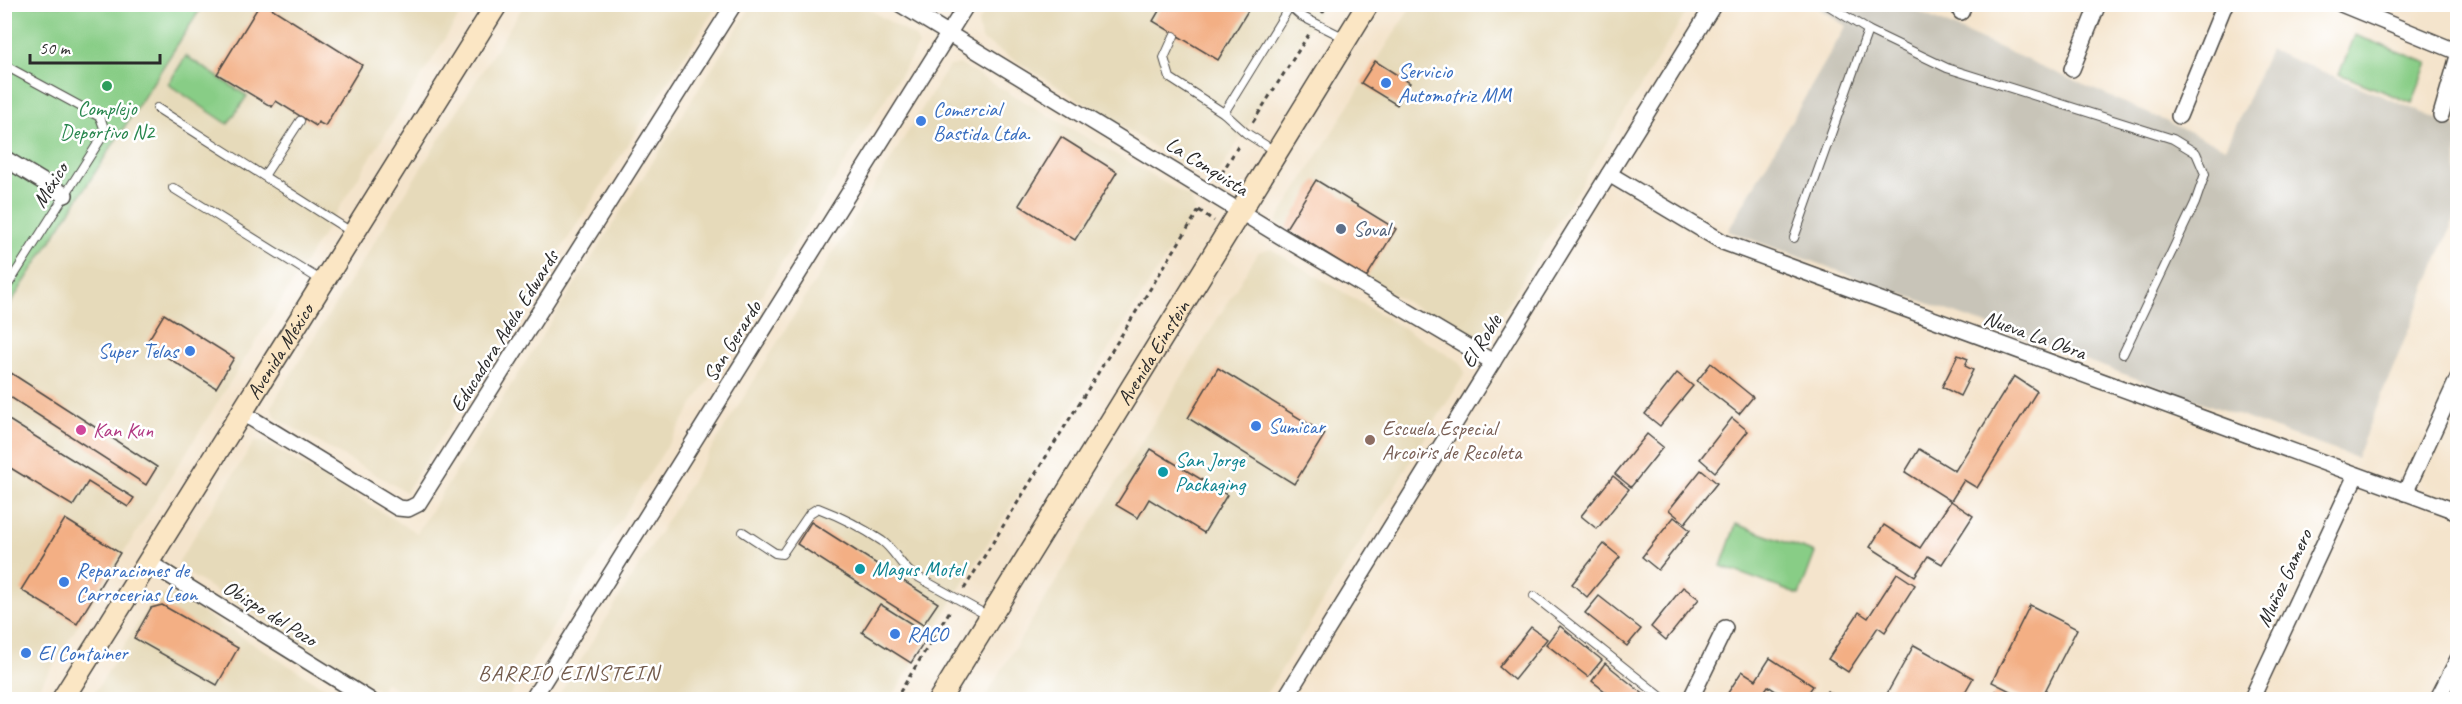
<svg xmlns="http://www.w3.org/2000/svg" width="2462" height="704" font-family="Caveat,sans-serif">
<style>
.built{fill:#e6daba}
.industrial{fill:#c8c4b8}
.green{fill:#88cd86;stroke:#5a7c58;stroke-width:1.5}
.building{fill:#f3af84}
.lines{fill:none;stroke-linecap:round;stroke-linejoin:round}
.lane-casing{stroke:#494743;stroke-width:10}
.street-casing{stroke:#494743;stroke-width:18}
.secondary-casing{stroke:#494743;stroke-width:24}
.path{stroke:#494743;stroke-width:3;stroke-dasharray:4.5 4.5;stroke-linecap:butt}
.lane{stroke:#fff;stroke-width:8}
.street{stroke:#fff;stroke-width:15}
.secondary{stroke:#fbe6c4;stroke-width:21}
.shop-dot{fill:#3f7fe0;stroke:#fff;stroke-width:2}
.leisure-dot{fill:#2e9e5b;stroke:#fff;stroke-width:2}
.service-dot{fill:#5c6f8a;stroke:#fff;stroke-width:2}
.hotel-dot{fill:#d1479c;stroke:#fff;stroke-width:2}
.education-dot{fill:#8d6e63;stroke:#fff;stroke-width:2}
.culture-dot{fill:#0f9aa8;stroke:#fff;stroke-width:2}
.labels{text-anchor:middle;stroke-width:5;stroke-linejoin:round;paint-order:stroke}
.shop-label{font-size:21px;fill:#366cbe;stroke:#fff;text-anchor:start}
.leisure-label{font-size:21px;fill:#27864d;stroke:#fff}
.street-label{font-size:21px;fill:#2b2b2b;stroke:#fff}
.service-label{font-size:21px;fill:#4e5e75;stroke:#fff;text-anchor:start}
.education-label{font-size:21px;fill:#785e54;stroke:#fff;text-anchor:start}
.hotel-label{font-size:21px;fill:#b23c85;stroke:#fff;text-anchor:start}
.culture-label{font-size:21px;fill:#0d838f;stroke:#fff;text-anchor:start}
.neighbourhood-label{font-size:22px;letter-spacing:1.5px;fill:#71594a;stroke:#fff}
</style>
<rect width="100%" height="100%" fill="#fff"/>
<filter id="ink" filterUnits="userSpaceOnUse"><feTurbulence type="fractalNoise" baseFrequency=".0167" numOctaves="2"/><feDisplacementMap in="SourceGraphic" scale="12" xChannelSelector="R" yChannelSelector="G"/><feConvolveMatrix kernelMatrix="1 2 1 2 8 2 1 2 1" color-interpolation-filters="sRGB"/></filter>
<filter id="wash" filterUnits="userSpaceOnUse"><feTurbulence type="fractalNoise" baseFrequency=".008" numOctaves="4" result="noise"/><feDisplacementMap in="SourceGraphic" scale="24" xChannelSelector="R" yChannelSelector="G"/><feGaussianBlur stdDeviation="1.35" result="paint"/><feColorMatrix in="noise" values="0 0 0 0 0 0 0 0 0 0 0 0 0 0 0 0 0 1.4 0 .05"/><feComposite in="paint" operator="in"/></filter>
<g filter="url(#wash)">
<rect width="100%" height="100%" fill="#f4e4cc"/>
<g class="built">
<polygon points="203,5 466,5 32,699 5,699 4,315 126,121"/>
<polygon points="524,5 717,5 406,492 276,418 271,406"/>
<polygon points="752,5 862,5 915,37 919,45 508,699 414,699 385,682 379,691 179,568 179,561 254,442 262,441 417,533"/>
<polygon points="989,5 1323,5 1218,174 1203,177 981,39 978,23"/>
<polygon points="1412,5 1691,5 1484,342 1475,344 1276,222"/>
<polygon points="959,64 1191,198 1195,210 891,699 556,700 948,67"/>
<polygon points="1271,249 1460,362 1465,373 1263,699 983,700 1258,253"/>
<polygon points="170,593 344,699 90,700 155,596"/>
</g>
<polygon class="industrial" points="1814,5 1903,5 2226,148 2270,50 2457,127 2457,212 2356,458 1728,231 1846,26"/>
<g class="green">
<polygon points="4,5 203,5 5,312 4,312"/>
<polygon points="2355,35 2428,63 2412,103 2339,74"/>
<polygon points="186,56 247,96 228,124 168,84"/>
<polygon points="1736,524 1815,553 1799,595 1721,566"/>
</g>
<g id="blocks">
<g class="building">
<polygon points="260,4 265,4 362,65 325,126 318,122 316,126 276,101 272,107 217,74"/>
<polygon points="1163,4 1252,4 1218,60 1153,21"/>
<polygon points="1375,61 1410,83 1397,105 1361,83"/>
<polygon points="1061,137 1117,172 1075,240 1019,205"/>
<polygon points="1316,180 1396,229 1366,278 1286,228"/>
<polygon points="164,314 234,358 216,388 146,344"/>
<polygon points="1958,355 1968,359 1965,366 1973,370 1960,396 1942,387"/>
<polygon points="1711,363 1753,397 1739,414 1697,381"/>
<polygon points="1218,368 1325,434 1294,484 1188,418"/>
<polygon points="11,373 157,467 146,485 4,393 4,384"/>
<polygon points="1677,373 1693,386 1660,426 1645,414"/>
<polygon points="2014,376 2037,391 1977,488 1964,480 1951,501 1905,472 1919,449 1955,471"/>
<polygon points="4,417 134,498 128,507 88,482 73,506 4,464"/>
<polygon points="1732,418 1748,431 1715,472 1700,459"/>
<polygon points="1647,434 1663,447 1631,487 1615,474"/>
<polygon points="1151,449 1227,495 1204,533 1149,499 1138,518 1116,505"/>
<polygon points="1701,470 1717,483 1685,523 1669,510"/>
<polygon points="1613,476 1629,489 1597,529 1581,516"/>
<polygon points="1951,501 1973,516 1942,564 1928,556 1915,576 1870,547 1884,525 1920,548"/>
<polygon points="1674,517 1690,530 1658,570 1642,557"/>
<polygon points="65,519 120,553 77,624 21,590"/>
<polygon points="811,522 938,603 923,625 797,544"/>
<polygon points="1604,544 1620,557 1587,597 1572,584"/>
<polygon points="1897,573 1915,585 1885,632 1878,627 1848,672 1828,659 1859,612 1868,618"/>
<polygon points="1683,587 1699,599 1666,640 1651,627"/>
<polygon points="1599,596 1641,629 1627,646 1585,613"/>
<polygon points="880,604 929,635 911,663 862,632"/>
<polygon points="162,605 238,648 217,685 134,638 151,608"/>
<polygon points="2030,605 2077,629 2041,699 2026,699 1992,682"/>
<polygon points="1560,626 1602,660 1588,677 1546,644"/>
<polygon points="1531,627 1547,639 1514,680 1499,667"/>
<polygon points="1914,645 1973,678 1961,699 1884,699"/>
<polygon points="1770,658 1813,686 1804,699 1788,699 1768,686 1759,699 1724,699 1742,671 1756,680"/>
<polygon points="1605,663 1647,697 1645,699 1615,699 1592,681"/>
<polygon points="1827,691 1841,699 1822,699"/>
<polygon points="1996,691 2010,699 1991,699"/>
</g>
</g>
</g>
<g filter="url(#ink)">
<use href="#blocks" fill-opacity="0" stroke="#494743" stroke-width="1.5"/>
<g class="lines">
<defs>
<g id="lane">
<polyline points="1287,4 1301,16 1345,38"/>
<polyline points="1826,4 1868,30 1947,68 2173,139 2196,153 2205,174 2195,203 2123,354"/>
<polyline points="1174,36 1164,58 1170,78 1224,113 1246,133 1276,152"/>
<polyline points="4,65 100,117 104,128 102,137 4,291"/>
<polyline points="157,108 353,233"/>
<polyline points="1224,113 1290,6"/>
<polyline points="264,176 300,121"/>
<polyline points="173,188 322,281"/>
<polyline points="1794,238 1868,30"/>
<path d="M743,532l32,21 7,1 28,-41 8,-5c21,8 45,20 64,33 12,9 17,22 29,32l79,44"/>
<polyline points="1534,596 1665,700"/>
</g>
<g id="street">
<polyline points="900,4 1282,237 1493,362"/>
<polyline points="2341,4 2458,52"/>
<polyline points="1961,12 1964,4"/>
<polyline points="2072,69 2098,4"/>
<polyline points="2441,115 2458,56"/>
<polyline points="2179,116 2225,4"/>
<polyline points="4,158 65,195"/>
<polyline points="1609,174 1723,242 2458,512"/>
<polyline points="241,412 398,508 408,509 418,504 734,4"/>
<polyline points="2405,493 2458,378"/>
<polyline points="148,562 370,700"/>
<polyline points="532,700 967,4"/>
<polyline points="1284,700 1714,4"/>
<polyline points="1690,700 1725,628"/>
<polyline points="2251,700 2356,475"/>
<polyline points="2437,700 2458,659"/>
</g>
<g id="secondary">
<path id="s1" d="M62,700l435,-696"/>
<path id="s2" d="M939,700l429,-696"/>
</g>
</defs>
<use href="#lane" class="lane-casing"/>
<use href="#street" class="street-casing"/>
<use href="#secondary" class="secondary-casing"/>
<g class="path">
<polyline points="1322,13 1328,4"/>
<polyline points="1253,122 1309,34"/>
<polyline points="1217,181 1240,143"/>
<polyline points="1199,210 1214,221"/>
<polyline points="964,589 1201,207"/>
<polyline points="895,700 951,609"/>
</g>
<use href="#lane" class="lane"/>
<use href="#street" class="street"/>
<use href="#secondary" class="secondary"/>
</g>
</g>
<g class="shop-dot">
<circle cx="1386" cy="83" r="6"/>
<circle cx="921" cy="121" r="6"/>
<circle cx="190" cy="351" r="6"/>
<circle cx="1256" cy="426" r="6"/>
<circle cx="64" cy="582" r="6"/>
<circle cx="895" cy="634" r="6"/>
<circle cx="26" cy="653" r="6"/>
</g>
<circle class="leisure-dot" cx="107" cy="86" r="6"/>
<circle class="service-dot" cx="1341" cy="229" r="6"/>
<circle class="hotel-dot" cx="81" cy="430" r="6"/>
<circle class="education-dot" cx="1370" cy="440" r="6"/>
<g class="culture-dot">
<circle cx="1163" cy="472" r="6"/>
<circle cx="860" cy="569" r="6"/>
</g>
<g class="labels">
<g class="shop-label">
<text x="1398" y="78">Servicio<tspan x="1398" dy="24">Automotriz MM</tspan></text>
<text x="933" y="116">Comercial<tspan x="933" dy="24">Bastida Ltda.</tspan></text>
<text x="178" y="358" text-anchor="end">Super Telas</text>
<text x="1268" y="433">Sumicar</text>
<text x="76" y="577">Reparaciones de<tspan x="76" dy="24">Carrocerias Leon</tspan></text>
<text x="907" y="641">RACO</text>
<text x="38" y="660">El Container</text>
</g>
<g class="leisure-label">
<text x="107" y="115">Complejo<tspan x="107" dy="24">Deportivo N2</tspan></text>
</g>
<g class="street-label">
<text transform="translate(1207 166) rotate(32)" y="7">La Conquista</text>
<text transform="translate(50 185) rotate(-58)" y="7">México</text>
<text transform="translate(504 331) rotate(-58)" y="7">Educadora Adela Edwards</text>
<text transform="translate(2035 335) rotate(20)" y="7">Nueva La Obra</text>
<text transform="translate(732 341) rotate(-58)" y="7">San Gerardo</text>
<text transform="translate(1481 341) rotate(-58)" y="7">El Roble</text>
<text dy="7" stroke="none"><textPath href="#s1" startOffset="411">Avenida México</textPath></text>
<text dy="7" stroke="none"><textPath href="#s2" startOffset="408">Avenida Einstein</textPath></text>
<text transform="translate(2284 578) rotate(-65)" y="7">Muñoz Gamero</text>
<text transform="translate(270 613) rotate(32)" y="7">Obispo del Pozo</text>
</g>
<g class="service-label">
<text x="1353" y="236">Soval</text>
</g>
<g class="education-label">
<text x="1382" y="435">Escuela Especial<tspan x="1382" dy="24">Arcoiris de Recoleta</tspan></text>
</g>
<g class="hotel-label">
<text x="93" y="437">Kan Kun</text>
</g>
<g class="culture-label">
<text x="1175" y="467">San Jorge<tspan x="1175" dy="24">Packaging</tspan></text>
<text x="872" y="576">Magus Motel</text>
</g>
<g class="neighbourhood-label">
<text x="569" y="680">BARRIO EINSTEIN</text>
</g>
</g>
<rect width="2462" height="704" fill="none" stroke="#fff" stroke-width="24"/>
<path d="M30 54v9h130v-9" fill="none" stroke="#2b2b2b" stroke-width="3"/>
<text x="39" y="54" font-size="18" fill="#2b2b2b" stroke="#ffffff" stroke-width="4.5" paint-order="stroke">50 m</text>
</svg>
